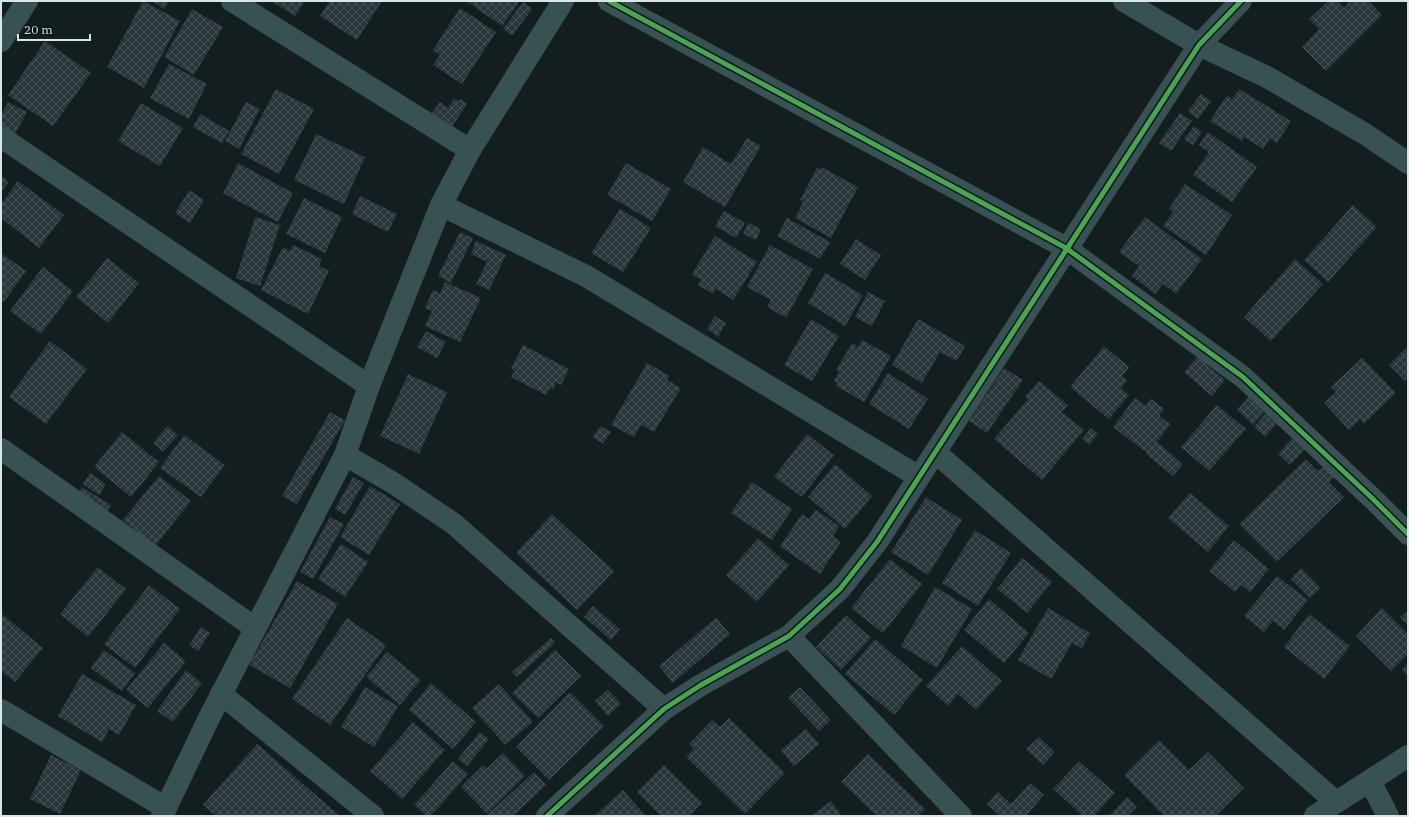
<svg xmlns="http://www.w3.org/2000/svg" width="1409" height="817" font-family="'IBM Plex Serif',serif">
<style>
.building{fill:url(#building-cross-hatch)}
.lines{fill:none;stroke-linecap:round;stroke-linejoin:round}
.minor{stroke:#385253;stroke-width:22}
.cycleway-casing{stroke:#05181d;stroke-width:8}
.cycleway{stroke:#4ca352;stroke-width:5}
</style>
<defs>
<pattern id="building-cross-hatch" width="8" height="8" patternUnits="userSpaceOnUse"><rect width="8" height="8" fill="#29363c"/><path d="M0 0l8 8M0 8l8-8" fill="none" stroke="#475358"/></pattern>
</defs>
<rect width="100%" height="100%" fill="#141e20"/>
<g class="building">
<polygon points="143,1 180,21 144,88 107,67"/>
<polygon points="152,1 170,1 164,9"/>
<polygon points="271,1 305,1 295,16"/>
<polygon points="330,1 382,1 357,40 320,16"/>
<polygon points="466,1 520,1 502,26"/>
<polygon points="1328,1 1337,1 1344,8 1350,1 1369,1 1382,15 1326,71 1302,47 1319,29 1309,19"/>
<polygon points="523,2 532,9 512,36 503,29"/>
<polygon points="460,8 496,32 462,84 433,65 440,55 433,50"/>
<polygon points="192,9 223,27 194,75 164,57"/>
<polygon points="45,41 91,73 53,126 8,95"/>
<polygon points="169,64 207,84 189,119 150,98"/>
<polygon points="276,89 314,109 279,174 241,154"/>
<polygon points="1239,89 1291,121 1277,143 1270,138 1263,149 1244,137 1242,141 1210,121 1227,95 1232,99"/>
<polygon points="1201,94 1211,101 1198,119 1188,111"/>
<polygon points="454,98 459,101 461,99 467,104 452,127 432,113 440,102 448,108"/>
<polygon points="8,102 27,112 13,138 1,132 1,115"/>
<polygon points="246,102 260,109 239,149 225,141"/>
<polygon points="141,103 183,128 160,166 118,141"/>
<polygon points="1180,113 1192,121 1171,151 1159,143"/>
<polygon points="200,114 229,131 222,143 193,127"/>
<polygon points="1194,126 1202,132 1193,145 1184,139"/>
<polygon points="1208,132 1257,167 1232,202 1193,175 1209,152 1199,145"/>
<polygon points="316,134 365,157 344,204 294,180"/>
<polygon points="747,138 761,146 725,207 683,182 703,147 731,164"/>
<polygon points="238,163 293,193 278,222 223,193"/>
<polygon points="626,163 671,189 652,221 607,195"/>
<polygon points="821,167 858,187 831,238 795,218 803,202 800,200 817,168 820,169"/>
<polygon points="1,176 9,182 1,192"/>
<polygon points="18,181 64,215 39,248 1,218 1,204"/>
<polygon points="1185,184 1232,215 1206,255 1163,226 1173,212 1169,209"/>
<polygon points="189,190 204,200 190,223 175,213"/>
<polygon points="360,196 397,214 388,232 352,214"/>
<polygon points="304,198 342,217 325,253 286,234"/>
<polygon points="1353,205 1377,227 1328,282 1304,260"/>
<polygon points="620,209 651,228 623,272 591,253"/>
<polygon points="724,211 745,223 736,238 715,226"/>
<polygon points="255,217 280,225 260,286 236,278"/>
<polygon points="1145,217 1202,259 1176,294 1163,284 1155,294 1132,276 1139,266 1119,252"/>
<polygon points="787,218 830,242 820,259 777,236"/>
<polygon points="748,223 761,229 756,240 743,234"/>
<polygon points="460,232 473,238 451,283 438,276"/>
<polygon points="715,236 757,262 733,300 716,289 713,294 698,285 701,280 692,274"/>
<polygon points="856,239 881,255 865,280 840,264"/>
<polygon points="476,241 506,255 489,290 476,284 487,262 471,254"/>
<polygon points="293,245 322,259 319,266 329,271 308,314 261,290 283,247 290,251"/>
<polygon points="770,245 813,269 786,318 767,307 771,300 747,287"/>
<polygon points="1,253 26,271 4,302 1,299"/>
<polygon points="107,258 139,283 108,323 76,297"/>
<polygon points="1295,259 1323,284 1271,341 1244,317"/>
<polygon points="43,267 73,291 41,334 10,311"/>
<polygon points="825,273 863,295 845,326 808,303"/>
<polygon points="445,282 481,298 460,342 425,326 432,311 425,308 433,290 440,293"/>
<polygon points="868,292 885,301 872,326 855,317"/>
<polygon points="715,316 726,323 718,337 707,329"/>
<polygon points="811,319 839,336 812,381 784,365"/>
<polygon points="918,319 965,346 957,361 940,352 922,383 892,365"/>
<polygon points="426,331 446,342 437,358 417,347"/>
<polygon points="862,340 891,356 864,402 836,386 837,384 834,381 839,372 836,370 852,343 858,347"/>
<polygon points="50,341 87,369 46,424 9,397"/>
<polygon points="523,345 569,369 561,385 556,382 553,390 550,388 546,395 511,377 515,370 511,368"/>
<polygon points="1104,346 1129,367 1122,376 1127,381 1121,388 1129,395 1109,419 1070,387"/>
<polygon points="1408,346 1408,379 1405,381 1389,365"/>
<polygon points="1197,357 1225,380 1212,396 1184,372"/>
<polygon points="1362,358 1396,393 1364,424 1360,419 1349,430 1324,403 1336,392 1331,387"/>
<polygon points="647,363 670,376 667,380 681,388 654,432 641,425 634,437 611,425"/>
<polygon points="1004,368 1023,380 987,433 969,421"/>
<polygon points="888,373 928,399 909,429 869,404"/>
<polygon points="408,374 447,392 419,454 380,436"/>
<polygon points="1039,381 1068,405 1062,412 1084,430 1042,480 994,439 1028,399 1025,397"/>
<polygon points="1250,395 1267,409 1253,425 1237,410"/>
<polygon points="1135,398 1146,406 1151,399 1164,409 1159,416 1170,424 1157,442 1183,464 1173,476 1146,454 1147,453 1113,427"/>
<polygon points="1217,405 1246,429 1209,471 1181,447"/>
<polygon points="1268,411 1279,421 1265,437 1254,427"/>
<polygon points="330,412 345,420 297,504 282,496"/>
<polygon points="167,426 178,435 163,452 153,443"/>
<polygon points="600,426 611,432 603,444 593,437"/>
<polygon points="1091,428 1098,434 1089,445 1082,439"/>
<polygon points="122,432 159,462 131,497 94,467"/>
<polygon points="807,434 834,455 802,497 774,477"/>
<polygon points="184,435 225,465 201,497 160,468"/>
<polygon points="1292,438 1305,449 1290,465 1278,454"/>
<polygon points="1306,459 1318,471 1325,465 1336,476 1329,482 1344,497 1277,562 1239,524"/>
<polygon points="835,464 872,496 845,529 808,497"/>
<polygon points="90,473 106,484 99,495 83,484"/>
<polygon points="159,476 191,501 155,546 123,520"/>
<polygon points="353,477 364,483 345,515 335,509"/>
<polygon points="752,482 792,509 772,540 731,513"/>
<polygon points="370,486 400,504 369,555 340,537"/>
<polygon points="82,487 111,505 103,517 74,499"/>
<polygon points="1190,493 1229,526 1208,552 1168,518"/>
<polygon points="926,497 962,520 928,575 891,552"/>
<polygon points="816,510 839,526 833,536 841,542 820,574 780,546 802,514 809,519"/>
<polygon points="552,514 614,571 577,610 516,553"/>
<polygon points="330,517 344,524 313,579 300,572"/>
<polygon points="975,530 1011,553 978,606 942,583"/>
<polygon points="758,538 789,565 757,602 726,575"/>
<polygon points="1234,540 1269,569 1250,592 1241,585 1235,592 1209,571"/>
<polygon points="341,544 368,562 345,597 318,579"/>
<polygon points="1022,558 1052,582 1027,613 997,589"/>
<polygon points="890,559 922,584 883,633 851,608"/>
<polygon points="98,567 126,589 88,637 60,614"/>
<polygon points="1301,568 1321,588 1310,598 1291,579"/>
<polygon points="1277,576 1308,600 1284,630 1273,621 1264,632 1244,616"/>
<polygon points="297,581 338,604 290,688 249,665"/>
<polygon points="149,585 180,609 135,668 104,644"/>
<polygon points="935,587 972,609 937,668 901,646"/>
<polygon points="989,599 1029,633 1004,663 964,630"/>
<polygon points="593,606 620,629 611,640 584,617"/>
<polygon points="1048,608 1090,633 1082,648 1072,643 1051,679 1018,660"/>
<polygon points="1382,608 1408,634 1408,654 1391,671 1356,636"/>
<polygon points="1408,610 1408,625 1400,617"/>
<polygon points="1,613 43,648 15,682 1,671"/>
<polygon points="1309,614 1350,646 1324,679 1284,647"/>
<polygon points="846,615 871,638 841,670 816,647"/>
<polygon points="347,618 386,645 330,725 292,699"/>
<polygon points="716,618 730,634 673,683 659,666"/>
<polygon points="201,627 210,633 198,651 189,645"/>
<polygon points="551,638 555,643 517,677 512,672"/>
<polygon points="875,639 923,680 894,715 845,674"/>
<polygon points="164,643 186,661 148,708 126,690"/>
<polygon points="962,646 1002,681 976,710 958,694 948,706 926,686"/>
<polygon points="104,650 135,673 122,691 91,668"/>
<polygon points="555,650 581,676 538,718 512,693"/>
<polygon points="387,652 421,680 400,705 366,677"/>
<polygon points="1408,664 1408,676 1402,670"/>
<polygon points="186,670 202,683 173,722 157,711"/>
<polygon points="82,674 136,705 119,735 109,729 102,742 58,716"/>
<polygon points="431,683 476,722 453,749 409,710"/>
<polygon points="499,684 533,722 505,745 472,708"/>
<polygon points="365,687 398,706 374,747 341,727"/>
<polygon points="800,687 831,720 819,731 788,698"/>
<polygon points="608,689 621,704 608,716 595,701"/>
<polygon points="570,692 604,726 549,780 516,747"/>
<polygon points="729,718 785,773 745,814 686,757 694,749 689,744 712,720 720,727"/>
<polygon points="413,722 445,750 402,799 370,771"/>
<polygon points="806,729 819,744 794,766 781,750"/>
<polygon points="480,732 489,739 467,766 458,759"/>
<polygon points="1039,737 1055,752 1043,765 1026,749"/>
<polygon points="1159,740 1189,770 1208,752 1244,788 1216,816 1164,816 1124,775"/>
<polygon points="257,744 340,816 216,816 203,805"/>
<polygon points="503,753 525,776 487,814 461,787 483,765 487,768"/>
<polygon points="868,754 925,809 918,816 877,816 841,782"/>
<polygon points="51,755 81,770 60,814 30,799"/>
<polygon points="453,761 468,774 431,816 427,816 414,805"/>
<polygon points="1079,761 1115,793 1094,816 1083,816 1053,789"/>
<polygon points="664,765 702,803 689,816 661,816 637,792"/>
<polygon points="534,772 546,785 513,816 486,816"/>
<polygon points="1030,783 1044,795 1026,816 1000,816 987,804 998,792 1011,804"/>
<polygon points="623,790 646,816 594,816"/>
<polygon points="1127,797 1137,807 1128,816 1109,816"/>
<polygon points="831,801 842,816 811,816"/>
</g>
<g class="lines">
<g class="minor">
<polyline points="232,1 470,150"/>
<polyline points="609,1 1066,248 1243,377 1373,499 1408,534"/>
<polyline points="1124,1 1199,45 1267,77 1365,134 1408,163"/>
<polyline points="1,41 27,1"/>
<polyline points="1,137 369,386"/>
<polyline points="441,205 586,276 919,477"/>
<polyline points="1,449 255,628"/>
<polyline points="935,452 1336,802"/>
<polyline points="345,455 395,484 454,524 664,709"/>
<polyline points="789,636 961,816"/>
<polyline points="221,694 373,816"/>
<polyline points="1,710 166,808"/>
<polyline points="1370,781 1388,816"/>
<polyline points="162,816 209,718 345,455 369,386 441,205 470,150 563,1"/>
<polyline points="547,816 664,709 701,685 789,636 840,589 877,542 1199,45 1241,1"/>
<polyline points="1315,816 1408,756"/>
</g>
<defs>
<g id="cycleway">
<polyline points="609,1 1066,248 1243,377 1373,499 1408,534"/>
<polyline points="547,816 664,709 701,685 789,636 840,589 877,542 1199,45 1241,1"/>
</g>
</defs>
<use href="#cycleway" class="cycleway-casing"/>
<use href="#cycleway" class="cycleway"/>
</g>
<rect width="1409" height="817" fill="none" stroke="#d9e5e8" stroke-width="4"/>
<path d="M18 34v6h72v-6" fill="none" stroke="#d9e5e8" stroke-width="2"/>
<text x="24" y="34" font-size="12" fill="#d9e5e8" stroke="#05181d" stroke-width="3" paint-order="stroke">20 m</text>
</svg>
